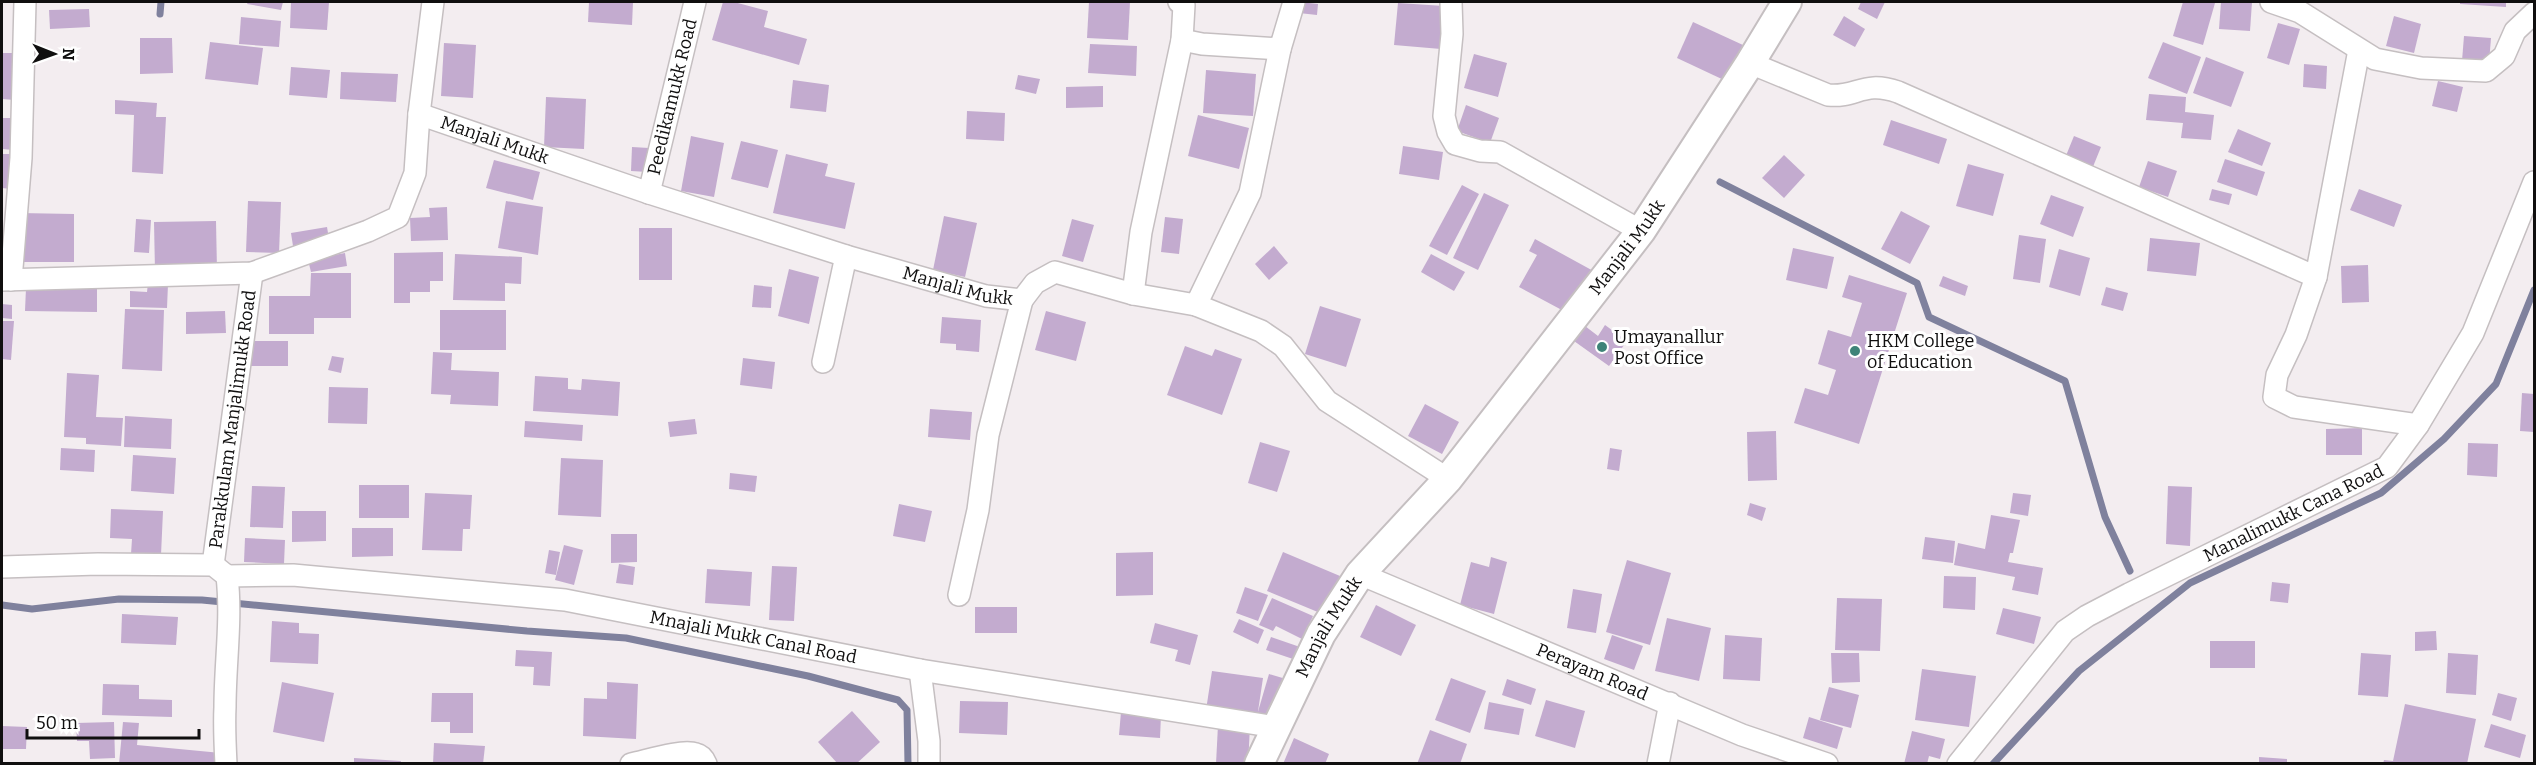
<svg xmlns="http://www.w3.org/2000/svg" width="2536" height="765" font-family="Bitter,serif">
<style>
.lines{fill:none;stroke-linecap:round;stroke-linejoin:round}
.stream{stroke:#7f819d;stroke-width:7}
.building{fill:#c3abcf}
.street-casing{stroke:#c5bfc1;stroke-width:24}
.secondary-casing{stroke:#c5bfc1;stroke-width:32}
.street{stroke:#fff;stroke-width:21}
.secondary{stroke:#fff;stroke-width:28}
.poi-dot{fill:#3e8378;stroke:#fff;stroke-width:2}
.labels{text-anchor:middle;stroke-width:6;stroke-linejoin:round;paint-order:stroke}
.street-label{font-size:18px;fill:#100f0f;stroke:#fff}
.poi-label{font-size:18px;fill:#100f0f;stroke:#fff;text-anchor:start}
</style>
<rect width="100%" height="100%" fill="#f3edf0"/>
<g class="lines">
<g class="stream">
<polyline points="160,14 161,2"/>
<polyline points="1720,182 1917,283 1929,317 2065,381 2105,517 2130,571"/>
<polyline points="2,605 32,609 119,599 202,600 527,631 626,638 808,676 898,700 907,710 908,764"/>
<polyline points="1993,764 2079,671 2190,583 2381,493 2444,439 2496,384 2534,290"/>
</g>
</g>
<g class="building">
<polygon points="248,2 283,2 281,10 247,4"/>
<polygon points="291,2 329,2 327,30 290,28"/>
<polygon points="589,2 633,2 632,25 588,22"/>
<polygon points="723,2 734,2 768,11 764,27 807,39 799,65 712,40"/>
<polygon points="1089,2 1130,2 1128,40 1087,38"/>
<polygon points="1300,2 1318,4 1317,15 1299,13"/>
<polygon points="1861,2 1885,2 1877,19 1858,9"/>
<polygon points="2183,2 2215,3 2203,45 2173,36"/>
<polygon points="2221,2 2252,2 2250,31 2219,29"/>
<polygon points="2460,2 2506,2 2506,7 2460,4"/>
<polygon points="1398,3 1444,6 1441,49 1394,45"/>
<polygon points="89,9 90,27 50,29 49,10"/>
<polygon points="1844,16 1865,29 1855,47 1833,35"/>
<polygon points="2394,16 2421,24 2414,53 2386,46"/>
<polygon points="241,17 281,21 279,47 239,44"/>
<polygon points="1693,22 1743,45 1726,81 1677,58"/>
<polygon points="2278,23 2300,29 2289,65 2267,58"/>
<polygon points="2464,36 2491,38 2489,63 2462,61"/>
<polygon points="140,38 172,38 173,73 140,74"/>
<polygon points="210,42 263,48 258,85 205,79"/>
<polygon points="2163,42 2201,57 2187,94 2148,78"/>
<polygon points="444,43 476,45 473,98 441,96"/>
<polygon points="1090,44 1137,46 1136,76 1088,73"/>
<polygon points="2,53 17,53 15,100 2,99"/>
<polygon points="1474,54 1507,63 1498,97 1464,88"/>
<polygon points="2206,57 2244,72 2231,107 2193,93"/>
<polygon points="2304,64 2327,66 2326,89 2303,87"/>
<polygon points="291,67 330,70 327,98 289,95"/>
<polygon points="1206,70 1256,74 1253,116 1203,113"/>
<polygon points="341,72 398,74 396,102 340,99"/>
<polygon points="1018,75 1040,79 1036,94 1015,89"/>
<polygon points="793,80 829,85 826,112 790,108"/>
<polygon points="2438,81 2463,87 2457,112 2432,106"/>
<polygon points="1103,86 1103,107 1066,108 1066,87"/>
<polygon points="2149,94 2186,97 2185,112 2214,115 2211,140 2181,138 2183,123 2146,120"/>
<polygon points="546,97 586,99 584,149 544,147"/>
<polygon points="115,100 157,103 156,117 166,117 163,174 132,172 134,115 115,114"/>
<polygon points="1466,105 1499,118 1490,143 1457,131"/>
<polygon points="967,111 1005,113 1004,141 966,139"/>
<polygon points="1198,115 1249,128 1239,169 1188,156"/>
<polygon points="2,118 16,118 14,150 2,149"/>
<polygon points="1891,120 1947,139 1939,164 1883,145"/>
<polygon points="2238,129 2271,143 2262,166 2228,152"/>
<polygon points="691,136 724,143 714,197 681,191"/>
<polygon points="2074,136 2101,147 2090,174 2063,163"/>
<polygon points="741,141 778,150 768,188 731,179"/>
<polygon points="1403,146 1443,152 1439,180 1399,174"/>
<polygon points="632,147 666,149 664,173 631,171"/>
<polygon points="2,154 12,154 11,189 2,188"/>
<polygon points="786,154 828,164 825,176 855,183 845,229 773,213"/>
<polygon points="1784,155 1805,175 1784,198 1762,178"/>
<polygon points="2225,159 2265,172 2257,196 2217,182"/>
<polygon points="494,160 540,172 533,200 486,188"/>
<polygon points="2148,161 2177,171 2168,197 2139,187"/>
<polygon points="1968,164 2004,174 1993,216 1956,206"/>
<polygon points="1462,185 1479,194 1447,255 1429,246"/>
<polygon points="2212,189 2232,194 2229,205 2209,200"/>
<polygon points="2359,189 2402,205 2394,227 2350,210"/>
<polygon points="1484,193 1509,205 1478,270 1453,258"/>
<polygon points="2051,195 2084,207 2073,237 2040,224"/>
<polygon points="248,201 281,202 279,253 246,252"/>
<polygon points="506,201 543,207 538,255 498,248"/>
<polygon points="447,207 448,240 411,241 410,218 430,217 429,208"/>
<polygon points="1901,211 1930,226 1910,264 1881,249"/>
<polygon points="19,213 74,214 74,262 19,262"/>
<polygon points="944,216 977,223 965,277 933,270"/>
<polygon points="1165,217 1183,219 1179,254 1161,252"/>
<polygon points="136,219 151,220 149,253 134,252"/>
<polygon points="1072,219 1094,225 1083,262 1062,256"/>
<polygon points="216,221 217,270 155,271 154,222"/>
<polygon points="327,227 329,239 293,246 291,233"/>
<rect x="639" y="228" width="33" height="52"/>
<polygon points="2019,235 2046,239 2040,283 2013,279"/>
<polygon points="2150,238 2200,243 2196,276 2147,271"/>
<polygon points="1535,239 1597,273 1573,316 1519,287 1537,255 1529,251"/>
<polygon points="1274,246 1288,263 1269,280 1255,264"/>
<polygon points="1793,248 1834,257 1827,289 1786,280"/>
<polygon points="2059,249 2090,258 2080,296 2049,287"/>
<polygon points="443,252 443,281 430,281 430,292 410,292 410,303 394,303 394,253"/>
<polygon points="345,253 347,266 311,272 308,260"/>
<polygon points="455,254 522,257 521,284 505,283 505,301 453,300"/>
<polygon points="1431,254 1465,272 1454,291 1421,272"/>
<polygon points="2368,265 2369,302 2342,303 2341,266"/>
<polygon points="789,269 819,277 809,324 778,316"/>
<polygon points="311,273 351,273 351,318 314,318 314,334 269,334 269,296 310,296"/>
<polygon points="1849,275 1907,293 1859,444 1794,423 1805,388 1828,395 1836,370 1818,364 1828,330 1851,337 1862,303 1842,297"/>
<polygon points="1943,276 1968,286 1965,296 1939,286"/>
<polygon points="148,283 168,284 167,308 130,307 130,291 147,292"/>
<polygon points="754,285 772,287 771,308 752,307"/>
<polygon points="2106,287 2128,293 2123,311 2101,305"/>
<polygon points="26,288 97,289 97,312 25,311"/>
<polygon points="2,304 12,305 12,319 2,318"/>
<polygon points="1320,306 1361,319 1346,367 1305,354"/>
<polygon points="125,309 164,310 162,371 122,369"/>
<rect x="440" y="310" width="66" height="40"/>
<polygon points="225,311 226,333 186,334 186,312"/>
<polygon points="1046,311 1086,322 1076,361 1035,350"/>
<polygon points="942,317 981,320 979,352 956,350 956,344 940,343"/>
<polygon points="2,321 14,321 11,360 2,359"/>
<polygon points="1605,325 1627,341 1609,366 1574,341 1585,326 1598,336"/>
<rect x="248" y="341" width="40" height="25"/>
<polygon points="1185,346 1212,356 1215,349 1242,359 1222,415 1167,395"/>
<polygon points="433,352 452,353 451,370 499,372 498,406 450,404 451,395 431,394"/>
<polygon points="332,356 344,358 341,373 328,370"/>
<polygon points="743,358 775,362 772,389 740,385"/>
<polygon points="67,373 99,375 96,417 123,418 121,446 86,444 86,438 64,437"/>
<polygon points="535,376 568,378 568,389 581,390 582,379 620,382 618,416 533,411"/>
<polygon points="329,387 368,388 367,424 328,423"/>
<polygon points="2522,393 2534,394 2534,432 2520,431"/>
<polygon points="1425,404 1459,422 1442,454 1408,436"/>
<polygon points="930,409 972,412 970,440 928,437"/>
<polygon points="125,416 172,419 171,449 124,447"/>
<polygon points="695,419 697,434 670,437 668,422"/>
<polygon points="525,421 583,425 582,441 524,437"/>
<polygon points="2362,428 2362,455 2326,455 2326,429"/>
<polygon points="1776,431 1777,480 1748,481 1747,432"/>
<polygon points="1260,442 1290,451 1277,492 1248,483"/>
<polygon points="2468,443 2498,444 2497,477 2467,475"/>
<polygon points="61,448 95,450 94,472 60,470"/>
<polygon points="1610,448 1622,450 1619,471 1607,469"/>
<polygon points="133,455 176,458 174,494 131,491"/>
<polygon points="561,458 603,460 601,517 558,515"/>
<polygon points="730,473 757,476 755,492 729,489"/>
<rect x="359" y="485" width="50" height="33"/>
<polygon points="252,486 285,487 283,528 250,527"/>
<polygon points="2168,486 2192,487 2190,546 2166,544"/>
<polygon points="425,493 472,495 470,529 463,529 462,551 422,550"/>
<polygon points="2013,493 2031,495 2028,516 2010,513"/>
<polygon points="1750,503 1766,508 1762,521 1747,515"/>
<polygon points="899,504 932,511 925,542 893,536"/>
<polygon points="111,509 163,511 161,555 131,554 132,539 110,538"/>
<polygon points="292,511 326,511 326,541 292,542"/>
<polygon points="1991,515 2020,520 2013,553 2010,553 2008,562 2043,568 2038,595 2012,590 2015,577 1954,565 1958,543 1985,549"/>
<polygon points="352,528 393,528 393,556 352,557"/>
<polygon points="611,534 637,534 637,562 611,563"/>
<polygon points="1925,537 1955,541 1953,563 1922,559"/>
<polygon points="245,538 285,540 284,564 244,562"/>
<polygon points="564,545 583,550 574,585 555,580"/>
<polygon points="549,550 560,552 556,575 545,573"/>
<polygon points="1153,552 1153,595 1116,596 1116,553"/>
<polygon points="1283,552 1340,576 1325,615 1267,591"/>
<polygon points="1491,557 1507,562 1494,614 1460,605 1471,562 1489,567"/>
<polygon points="1627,560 1671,573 1650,645 1606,632"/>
<polygon points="619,564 635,567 633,585 616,583"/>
<polygon points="772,566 797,567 794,621 769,620"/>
<polygon points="707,569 752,572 750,606 705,603"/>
<polygon points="1944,576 1976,577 1975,610 1943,608"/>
<polygon points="2272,582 2290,584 2288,603 2270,601"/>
<polygon points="1245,587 1268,595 1258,621 1236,613"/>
<polygon points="1573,589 1602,594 1596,633 1567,628"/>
<polygon points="1272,598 1313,616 1302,639 1276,626 1273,631 1259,625"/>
<polygon points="1837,598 1882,599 1880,651 1835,650"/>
<polygon points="1376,605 1416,625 1401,656 1360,637"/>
<rect x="975" y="607" width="42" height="26"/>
<polygon points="2003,608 2041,617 2034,644 1996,634"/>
<polygon points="122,614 178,617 176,645 121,643"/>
<polygon points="1667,618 1711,628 1699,681 1655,671"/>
<polygon points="1239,619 1264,630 1258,644 1233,632"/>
<polygon points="272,621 299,623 299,633 319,634 318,664 270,662"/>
<polygon points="1155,623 1198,635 1190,665 1175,661 1178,650 1150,643"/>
<polygon points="2436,631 2437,650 2415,651 2415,632"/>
<polygon points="1612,635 1643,646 1634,670 1604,659"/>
<polygon points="1725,635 1762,638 1760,681 1723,679"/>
<polygon points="1271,637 1300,647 1296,660 1266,650"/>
<rect x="2210" y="641" width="45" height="27"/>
<polygon points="516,650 552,652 550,686 533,685 534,667 515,666"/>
<polygon points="1831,653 1859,653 1860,682 1832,683"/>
<polygon points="2361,653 2391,655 2388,697 2358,695"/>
<polygon points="2448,653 2478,655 2476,695 2446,693"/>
<polygon points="1922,669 1976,676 1969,727 1915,720"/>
<polygon points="1212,671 1263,678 1257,718 1206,710"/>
<polygon points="1269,674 1286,679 1275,720 1257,715"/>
<polygon points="1451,678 1486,691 1470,733 1435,720"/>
<polygon points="1507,679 1536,689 1531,705 1502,695"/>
<polygon points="282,682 334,693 324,742 273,732"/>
<polygon points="607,682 638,684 636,739 583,736 584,698 607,699"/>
<polygon points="103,684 139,685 139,699 172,700 172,717 102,715"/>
<polygon points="1829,687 1859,695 1851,728 1820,720"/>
<polygon points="432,693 473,693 473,733 450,733 450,722 431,722"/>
<polygon points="2498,693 2517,698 2511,721 2492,715"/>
<polygon points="1546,700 1585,711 1575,748 1535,736"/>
<polygon points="960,701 1008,702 1007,735 959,733"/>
<polygon points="1489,702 1524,709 1519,735 1484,729"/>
<polygon points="2405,704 2476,719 2467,764 2383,764 2384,760 2393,761"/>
<polygon points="852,711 880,742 856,764 838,764 818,742"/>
<polygon points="1121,712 1161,715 1160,738 1119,735"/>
<polygon points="1809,717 1843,728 1837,749 1803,738"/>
<polygon points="114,722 115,758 90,759 89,741 77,741 76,723"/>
<polygon points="123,722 139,723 137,745 221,753 221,764 119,764"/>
<polygon points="2491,724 2526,735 2520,758 2484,747"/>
<polygon points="1218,725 1250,727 1248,764 1216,764"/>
<polygon points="2,726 27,727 26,749 2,749"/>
<polygon points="1430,730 1467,744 1460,764 1417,764"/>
<polygon points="1912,731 1945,739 1940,759 1929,756 1927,764 1904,764"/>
<polygon points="1294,738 1329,754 1325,764 1283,764"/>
<polygon points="434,743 485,746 483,764 433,764"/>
<polygon points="2259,757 2287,759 2287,764 2259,764"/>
<polygon points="354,758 401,761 400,764 354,764"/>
</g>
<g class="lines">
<defs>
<g id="street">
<polyline points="1451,2 1452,34 1444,116 1448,132 1455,144 1480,151 1500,152 1641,231"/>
<polyline points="2271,2 2300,12 2375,59 2421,68 2486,71 2504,56 2515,31 2534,13"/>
<polyline points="1182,40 1202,44 1280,49 1294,2"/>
<polyline points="2359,50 2316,277 2296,335 2277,375 2274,397 2294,407 2418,425"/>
<path d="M1750,63l78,32c29,3 35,-15 70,-3l418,185"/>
<path id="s1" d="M419,114l230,79 197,63 140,40 36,4 13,-17 20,-11 78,22 63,11 65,26 22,15 44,55 121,78"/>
<path id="s2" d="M649,193l46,-191"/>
<polyline points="2,280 252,273 368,231 398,217 415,173 419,114 433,2"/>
<polyline points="11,280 21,158 25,2"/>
<polyline points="1133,294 1141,232 1182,40 1184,5 1179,2"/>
<polyline points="1196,305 1250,193 1280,49"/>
<polyline points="823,362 846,256"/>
<path id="s3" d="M213,565l39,-292"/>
<polyline points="2,567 98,564 213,565"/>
<path d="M217,568l10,8c5,44 -2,87 -2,131 -1,19 0,38 1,57"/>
<path id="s4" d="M1360,574l382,161 85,29"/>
<path id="s5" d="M227,576l66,-1 272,25 355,70 356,57"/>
<polyline points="959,595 978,510 988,435 1022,300"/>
<polyline points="920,670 929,741 929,764"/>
<path d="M631,764c15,-3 51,-15 65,-10 5,1 8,5 10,10"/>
<polyline points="1658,764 1670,703"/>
<path id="s6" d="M1958,764l107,-133 22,-15 42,-22 258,-127 31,-42 55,-92 61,-151"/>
</g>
<g id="secondary">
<path id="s7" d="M1259,764l62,-130 39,-60 88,-95 193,-248 109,-168 37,-61"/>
</g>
</defs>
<use href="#street" class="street-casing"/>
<use href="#secondary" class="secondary-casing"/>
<use href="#street" class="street"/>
<use href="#secondary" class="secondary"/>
</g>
<g class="poi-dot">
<circle cx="1602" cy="347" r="6"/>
<circle cx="1855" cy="351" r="6"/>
</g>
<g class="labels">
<g class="street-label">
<text dy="6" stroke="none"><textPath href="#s2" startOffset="99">Peedikamukk Road</textPath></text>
<text dy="6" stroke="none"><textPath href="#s1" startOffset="80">Manjali Mukk</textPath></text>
<text dy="6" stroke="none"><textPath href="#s7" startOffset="638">Manjali Mukk</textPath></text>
<text dy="6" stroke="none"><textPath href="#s1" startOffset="566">Manjali Mukk</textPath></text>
<text dy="6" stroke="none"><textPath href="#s3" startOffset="147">Parakkulam Manjalimukk Road</textPath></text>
<text dy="6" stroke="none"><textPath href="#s6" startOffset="428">Manalimukk Cana Road</textPath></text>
<text dy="6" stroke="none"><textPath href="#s7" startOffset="154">Manjali Mukk</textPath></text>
<text dy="6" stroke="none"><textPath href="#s5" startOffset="531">Mnajali Mukk Canal Road</textPath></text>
<text dy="6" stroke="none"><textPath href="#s4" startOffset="252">Perayam Road</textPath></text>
</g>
<g class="poi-label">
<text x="1614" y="343">Umayanallur<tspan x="1614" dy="21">Post Office</tspan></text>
<text x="1867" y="347">HKM College<tspan x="1867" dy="21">of Education</tspan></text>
</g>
</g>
<rect width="2536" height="765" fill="none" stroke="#100f0f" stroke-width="6"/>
<g transform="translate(54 54) rotate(91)" stroke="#ffffff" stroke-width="4.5" paint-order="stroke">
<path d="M0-4.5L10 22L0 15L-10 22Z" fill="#100f0f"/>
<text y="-9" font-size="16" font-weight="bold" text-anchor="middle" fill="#100f0f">N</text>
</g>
<path d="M27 729v9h172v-9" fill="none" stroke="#100f0f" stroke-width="3"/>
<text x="36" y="729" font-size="18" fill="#100f0f" stroke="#ffffff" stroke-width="4.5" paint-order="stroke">50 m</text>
</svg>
